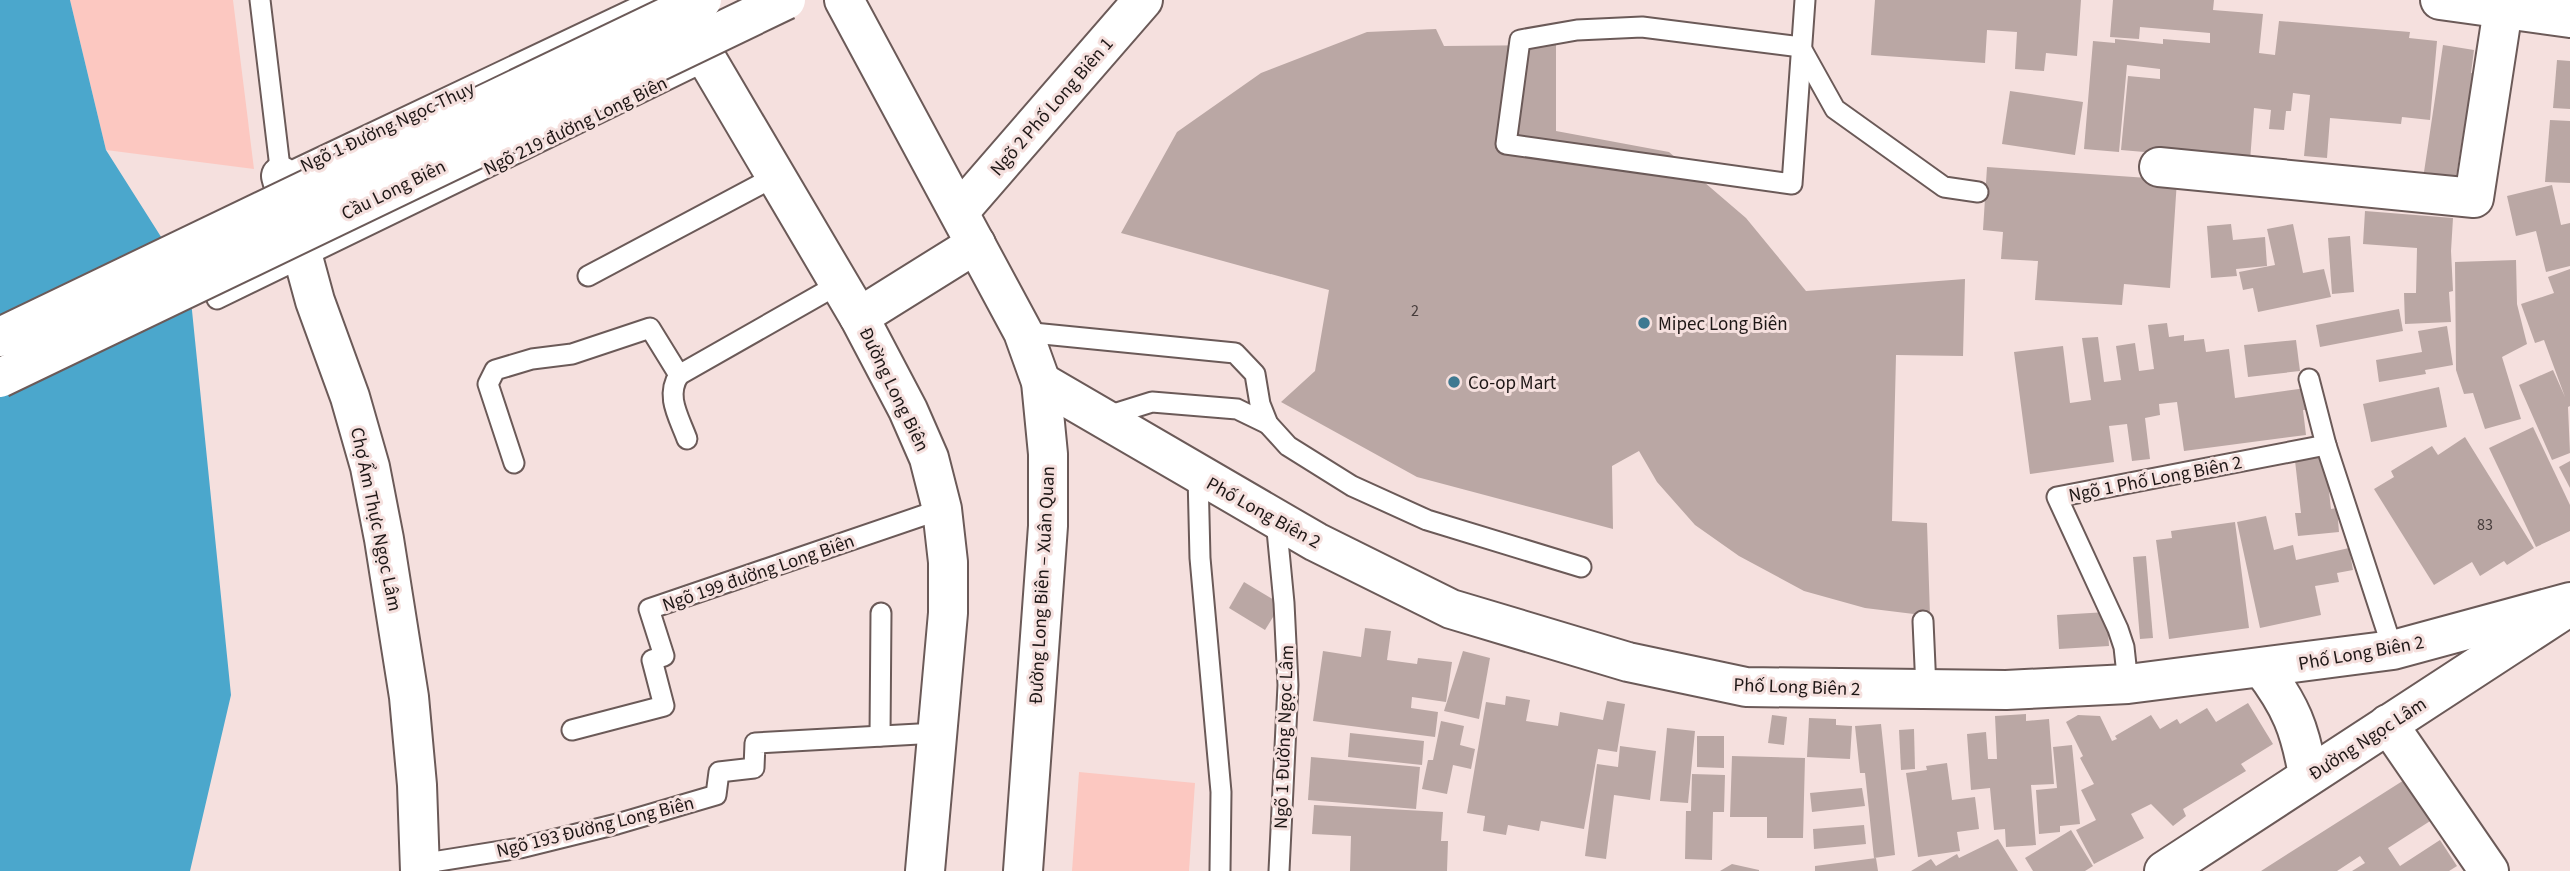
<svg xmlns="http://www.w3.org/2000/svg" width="2570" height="871" font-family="'Source Sans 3',sans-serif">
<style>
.green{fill:#fcc8c1}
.water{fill:#4ba7cc}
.building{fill:#baa7a4}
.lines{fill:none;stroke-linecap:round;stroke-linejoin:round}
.service-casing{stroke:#6b5a58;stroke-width:23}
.minor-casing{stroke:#6b5a58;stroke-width:42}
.secondary-casing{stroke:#6b5a58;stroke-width:42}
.primary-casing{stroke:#6b5a58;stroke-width:42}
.service{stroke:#fff;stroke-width:19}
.minor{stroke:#fff;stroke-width:38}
.secondary{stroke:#fff;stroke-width:38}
.primary{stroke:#fff;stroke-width:38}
.rail{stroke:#8b7d7b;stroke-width:5;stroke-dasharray:3.5 7;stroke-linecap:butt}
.minor-bridge-casing{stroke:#6b5a58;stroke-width:42;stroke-linecap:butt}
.minor-bridge{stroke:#fff;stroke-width:38}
.poi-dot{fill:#3e7991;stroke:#f5e0de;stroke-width:2.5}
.labels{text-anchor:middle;stroke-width:6;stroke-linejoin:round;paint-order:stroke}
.number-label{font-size:16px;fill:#453b3a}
.street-label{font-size:19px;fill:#1e1716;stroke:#f5e0de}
.poi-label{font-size:19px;fill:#1e1716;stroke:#f5e0de;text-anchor:start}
</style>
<rect width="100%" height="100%" fill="#f5e0de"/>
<g class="green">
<polygon points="70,0 233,0 254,169 106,150"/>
<polygon points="1079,772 1195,783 1189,871 1072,871"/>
</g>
<polygon class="water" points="0,0 70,0 106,150 189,281 231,695 190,871 0,871"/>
<g class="building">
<polygon points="1875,0 2081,0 2077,56 2046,53 2044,71 2015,69 2017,32 1987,30 1985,63 1871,55"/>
<polygon points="2113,0 2214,0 2213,10 2263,14 2259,53 2275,55 2279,21 2410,32 2409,38 2437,41 2430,120 2402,117 2401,124 2330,118 2327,158 2304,156 2310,95 2293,93 2291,111 2286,111 2284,130 2269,129 2271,110 2254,108 2250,161 2121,150 2128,76 2160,79 2160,69 2127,65 2119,152 2084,149 2093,41 2115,43 2115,39 2163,44 2163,39 2210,43 2210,33 2140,27 2139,39 2110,37"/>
<polygon points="1436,29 1444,46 1556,45 1556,131 1669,152 1746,218 1806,291 1965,279 1963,356 1896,355 1892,521 1927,523 1930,616 1865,608 1804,591 1739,556 1695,525 1657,482 1639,451 1612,466 1613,529 1417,477 1281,402 1315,371 1329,290 1121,233 1177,132 1261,73 1367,32"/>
<polygon points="2443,45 2474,50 2471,73 2473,73 2456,177 2424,172"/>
<polygon points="2557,60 2570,61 2570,109 2553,108"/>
<polygon points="2010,91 2083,102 2075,155 2002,144"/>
<polygon points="2550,120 2570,121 2570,183 2545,182"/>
<polygon points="1987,167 2177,180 2170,288 2124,284 2122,305 2035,300 2038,261 2001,259 2003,232 1983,230"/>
<polygon points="2552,185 2561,225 2570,223 2570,266 2546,272 2536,231 2516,236 2507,196"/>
<polygon points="2365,211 2453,218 2451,251 2453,291 2449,292 2451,322 2405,324 2404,293 2416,293 2417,248 2363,244"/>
<polygon points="2231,224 2233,240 2265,237 2267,266 2236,269 2237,276 2211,278 2207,226"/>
<polygon points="2293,224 2303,273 2324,269 2331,297 2258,312 2253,288 2243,290 2239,272 2275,265 2267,229"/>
<polygon points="2350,236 2354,292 2332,294 2328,238"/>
<polygon points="2516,260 2517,304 2527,344 2502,357 2521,419 2485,429 2473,393 2464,394 2456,370 2455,262"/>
<polygon points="2570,269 2570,406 2568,407 2570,453 2552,460 2519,385 2553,370 2565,397 2544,340 2535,343 2521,304 2554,293 2548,277"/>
<polygon points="2399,309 2403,331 2320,347 2316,325"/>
<polygon points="2167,323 2169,337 2184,335 2184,341 2204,339 2206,352 2229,349 2235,398 2306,388 2309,410 2303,410 2306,435 2184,451 2177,402 2159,404 2160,415 2145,418 2150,459 2132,461 2127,424 2109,426 2114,462 2030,474 2014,352 2063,346 2070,403 2091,400 2082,338 2098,337 2104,382 2121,380 2116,346 2135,343 2139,371 2154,369 2148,325"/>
<polygon points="2447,326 2453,365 2425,370 2426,374 2379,382 2376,360 2422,352 2418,331"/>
<polygon points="2296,340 2300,371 2248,377 2244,345"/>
<polygon points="2439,387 2447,427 2371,442 2363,404"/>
<polygon points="2533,427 2570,505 2570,531 2536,547 2489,448"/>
<polygon points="2465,437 2534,548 2507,565 2504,561 2480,576 2472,562 2434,585 2374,489 2394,477 2391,471 2432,446 2438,455"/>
<polygon points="2324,449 2331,509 2337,508 2339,532 2298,536 2295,513 2301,513 2294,452"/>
<polygon points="2570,461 2570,488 2559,467"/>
<polygon points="2266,516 2274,550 2293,545 2296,560 2349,548 2353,570 2337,573 2339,582 2315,586 2321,615 2260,628 2237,522"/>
<polygon points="2235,522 2249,628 2169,639 2156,540 2172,538 2171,531"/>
<polygon points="2146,556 2153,638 2140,639 2133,557"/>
<polygon points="1244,582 1281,604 1265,630 1229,608"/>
<polygon points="2107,612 2109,646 2059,649 2057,615"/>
<polygon points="1365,628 1391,631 1387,660 1417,664 1418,658 1452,662 1446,702 1412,697 1411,708 1438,712 1435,737 1313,721 1323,651 1361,657"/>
<polygon points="1463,651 1490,658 1479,719 1444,711"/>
<polygon points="1506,696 1530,700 1526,721 1558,726 1560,712 1603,720 1607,701 1625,704 1617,752 1598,749 1584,829 1541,821 1539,831 1508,825 1506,835 1483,831 1485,816 1467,813 1486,702 1505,705"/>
<polygon points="2248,703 2273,744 2241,764 2246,771 2183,809 2186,816 2173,826 2151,804 2131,814 2144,838 2094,864 2076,830 2096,820 2081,790 2094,784 2080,758 2083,756 2066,722 2078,715 2100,716 2112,741 2117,739 2115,736 2151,715 2160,729 2177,719 2180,724 2207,708 2216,722"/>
<polygon points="2026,714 2026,721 2049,719 2054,784 2031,785 2036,845 2006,847 2005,829 1994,830 1990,788 1971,790 1967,734 1986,732 1988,759 1997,759 1995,716"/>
<polygon points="1772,715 1787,717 1784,745 1768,743"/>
<polygon points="1809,718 1836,719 1836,725 1852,726 1850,759 1807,757"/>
<polygon points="1441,721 1464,726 1460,745 1475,749 1471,769 1453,765 1447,794 1422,789 1428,760 1433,760"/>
<polygon points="1881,724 1895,855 1874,858 1865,773 1860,773 1855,726"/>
<polygon points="1667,728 1695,731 1688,803 1660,801"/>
<polygon points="1914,729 1915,769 1901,770 1899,730"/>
<polygon points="1350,733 1424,741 1422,765 1348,757"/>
<polygon points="1697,736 1724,736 1724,768 1697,767"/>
<polygon points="2072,745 2080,824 2060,826 2060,832 2039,834 2036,790 2057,788 2053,747"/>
<polygon points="1620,746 1656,751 1650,800 1614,795 1606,859 1585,856 1597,764 1618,767"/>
<polygon points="1732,756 1805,758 1803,838 1767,838 1767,817 1730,817"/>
<polygon points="1311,757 1420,767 1416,809 1308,800"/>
<polygon points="1947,763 1952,800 1975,797 1979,829 1957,832 1960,851 1918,857 1906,773 1927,770 1926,766"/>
<polygon points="1692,774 1725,775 1724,812 1713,812 1712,860 1685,859 1686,811 1691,811"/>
<polygon points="2412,775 2438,816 2388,848 2400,866 2440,840 2457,866 2449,871 2352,871 2365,863 2360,856 2337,871 2261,871"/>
<polygon points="1862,788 1865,806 1812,812 1810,793"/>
<polygon points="1314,805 1443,812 1441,841 1448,841 1447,871 1350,871 1351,836 1312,834"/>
<polygon points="1864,825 1866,844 1814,849 1813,829"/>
<polygon points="2071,830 2093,866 2085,871 2033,871 2025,858"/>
<polygon points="1998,839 2018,871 1911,871 1931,859 1936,866 1957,854 1959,858"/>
<polygon points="1876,858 1878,871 1815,871 1815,866"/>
<polygon points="1732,864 1759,870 1759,871 1720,871"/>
</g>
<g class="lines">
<defs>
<g id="service">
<polyline points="260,0 281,176 652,0"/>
<polyline points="1801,47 1642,27 1577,30 1520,40 1506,144 1792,184 1805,0"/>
<polyline points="1801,48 1835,109 1944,187 1978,192"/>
<polyline points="588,276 776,176"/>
<polyline points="217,299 708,60"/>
<polyline points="1023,332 1235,353 1255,374 1260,404 1268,424 1288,446 1352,486 1427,520 1581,567"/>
<path d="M679,375c-14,21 0,42 8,64"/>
<polyline points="2309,379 2326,445 2393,650"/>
<polyline points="1104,417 1152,402 1237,409 1268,424"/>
<polyline points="514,463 488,384 495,370 532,359 572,354 650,328 679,375 839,284"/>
<polyline points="1198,475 1200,558 1221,792 1220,871"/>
<polyline points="1276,520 1284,603 1288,685 1279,871"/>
<polyline points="1923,621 1926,689"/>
<polyline points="2128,684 2124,647 2118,629 2057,497 2326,445"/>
<polyline points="572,730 664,706 652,660 664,656 649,609 942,509"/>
<polyline points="880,736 881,613"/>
<polyline points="420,864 520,848 617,824 716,795 719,772 754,768 755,743 937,733"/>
</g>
<g id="minor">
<polyline points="683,12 692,34 859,317 908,410 929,458 942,509 948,562 948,613 925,871"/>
<polyline points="2159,167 2474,198 2503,9"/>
<polyline points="281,176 315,301 350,397 370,467 384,539 409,697 417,785 420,871"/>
<polyline points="859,317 976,244"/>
<polyline points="1041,382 1316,542 1451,609 1628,662 1746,687 2006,690 2128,684 2393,650 2570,602"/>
<polyline points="2388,724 2489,871"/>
</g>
<g id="secondary">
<polyline points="2440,0 2570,18"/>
<polyline points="959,212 1143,0"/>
<path d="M2262,668c29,38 38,61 46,107"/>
<polyline points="2164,871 2570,606"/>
</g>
<polyline id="primary" points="844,0 1023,332 1041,382 1048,454 1048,526 1023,871"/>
</defs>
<use href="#service" class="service-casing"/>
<use href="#minor" class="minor-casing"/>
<use href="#secondary" class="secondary-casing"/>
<use href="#primary" class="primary-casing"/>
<use href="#service" class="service"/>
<use href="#minor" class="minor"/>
<use href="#secondary" class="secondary"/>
<use href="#primary" class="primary"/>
<polyline class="rail" points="0,358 746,0"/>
<defs>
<g id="minor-bridge">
<polyline points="0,337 702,0"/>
<polyline points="0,378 786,0"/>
</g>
</defs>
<use href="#minor-bridge" class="minor-bridge-casing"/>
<use href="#minor-bridge" class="minor-bridge"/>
</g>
<g class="poi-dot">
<circle cx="1644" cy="323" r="7"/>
<circle cx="1454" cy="382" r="7"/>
</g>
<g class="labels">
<g class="number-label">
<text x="1415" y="316">2</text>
<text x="2485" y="530">83</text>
</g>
<g class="street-label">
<text transform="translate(1051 106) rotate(-49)" y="7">Ngõ 2 Phố Long Biên 1</text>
<text transform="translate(575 125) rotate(-26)" y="7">Ngõ 219 đường Long Biên</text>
<text transform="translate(387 126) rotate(-25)" y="7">Ngõ 1 Đường Ngọc Thụy</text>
<text transform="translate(393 189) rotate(-26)" y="7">Cầu Long Biên</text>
<text transform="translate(895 389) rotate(64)" y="7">Đường Long Biên</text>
<text transform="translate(2155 478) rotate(-11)" y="7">Ngõ 1 Phố Long Biên 2</text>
<text transform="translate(1264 512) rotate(29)" y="7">Phố Long Biên 2</text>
<text transform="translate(377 519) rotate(78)" y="7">Chợ Ẩm Thực Ngọc Lâm</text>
<text transform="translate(758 572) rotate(-19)" y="7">Ngõ 199 đường Long Biên</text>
<text transform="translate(1041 585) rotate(-87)" y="7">Đường Long Biên – Xuân Quan</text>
<text transform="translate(2361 652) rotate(-10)" y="7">Phố Long Biên 2</text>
<text transform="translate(1797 686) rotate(2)" y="7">Phố Long Biên 2</text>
<text transform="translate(1283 737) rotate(-88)" y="7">Ngõ 1 Đường Ngọc Lâm</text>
<text transform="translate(2367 738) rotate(-33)" y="7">Đường Ngọc Lâm</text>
<text transform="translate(595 826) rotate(-14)" y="7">Ngõ 193 Đường Long Biên</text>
</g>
<g class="poi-label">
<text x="1658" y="330">Mipec Long Biên</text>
<text x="1468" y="389">Co-op Mart</text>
</g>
</g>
</svg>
